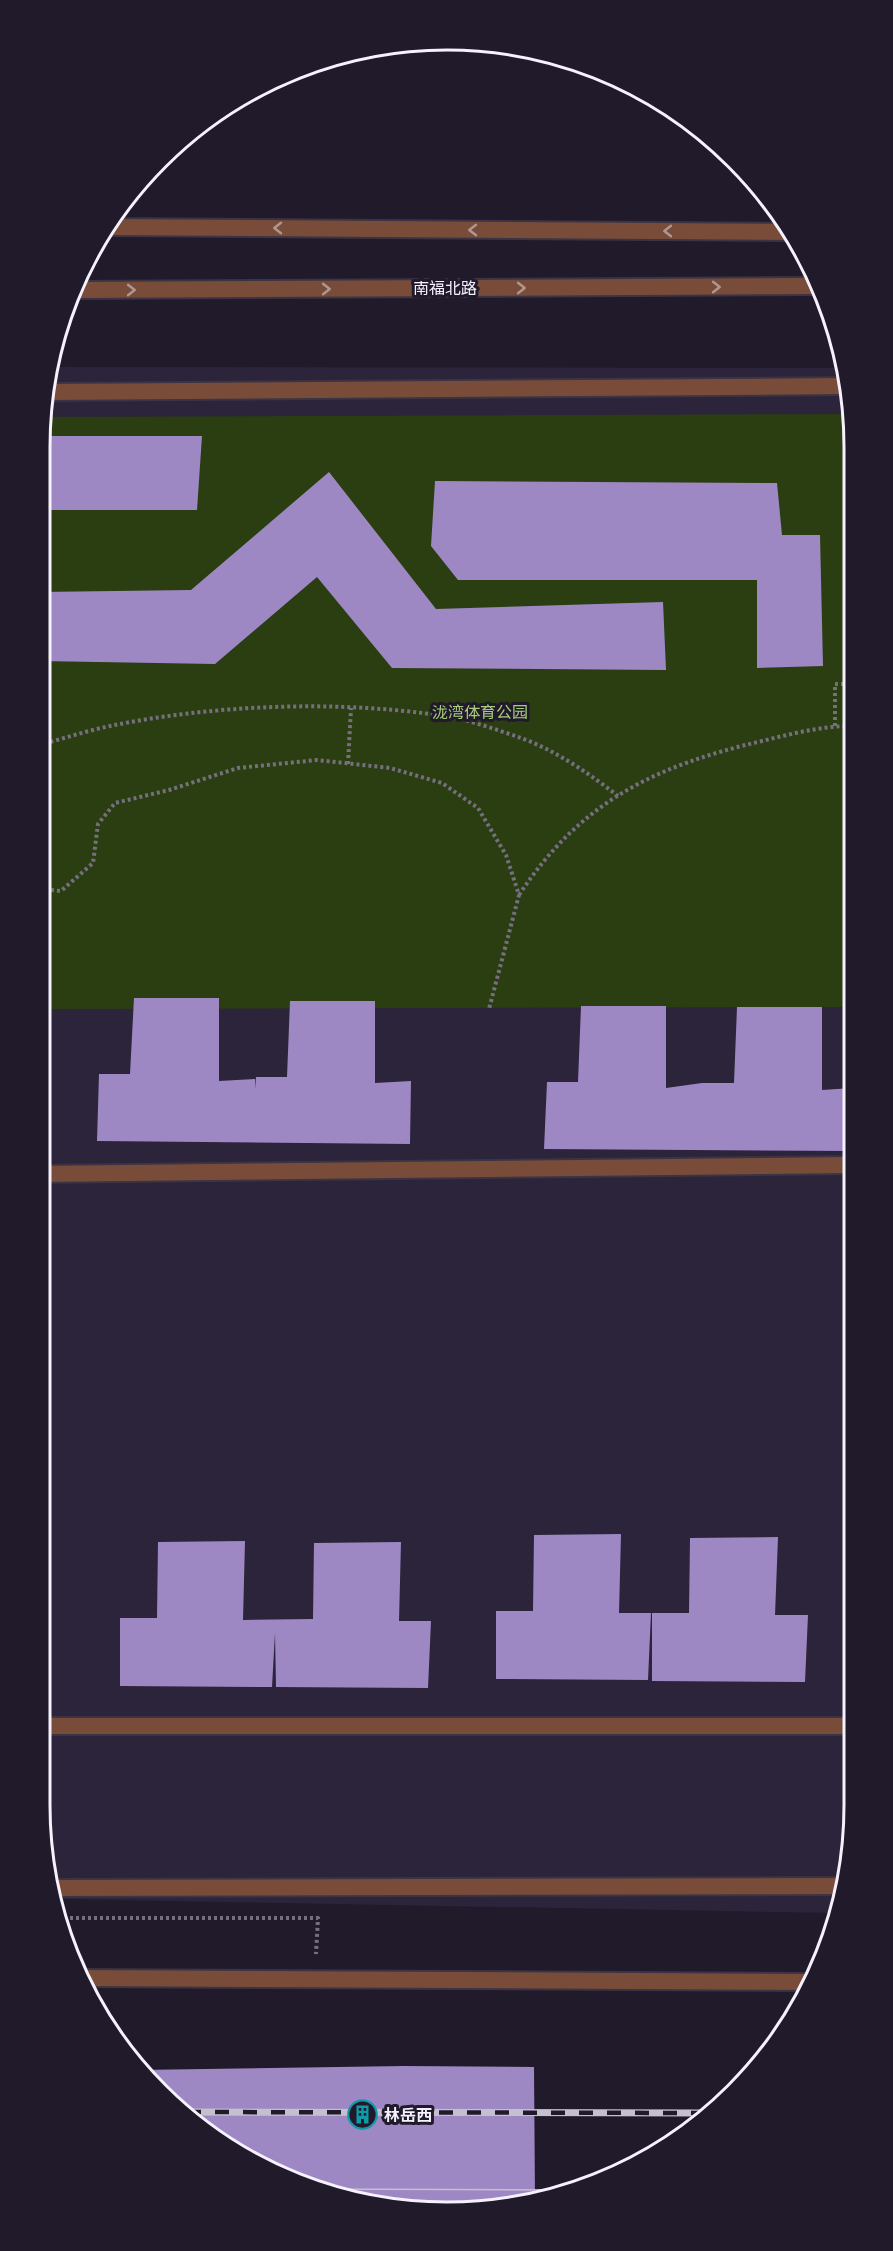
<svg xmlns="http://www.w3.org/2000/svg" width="893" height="2251" font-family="Barlow,'Noto Sans SC',sans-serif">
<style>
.built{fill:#2c243a}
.green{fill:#2b3e12}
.building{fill:#9e88c4}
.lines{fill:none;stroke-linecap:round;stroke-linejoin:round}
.pedestrian-casing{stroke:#3a3444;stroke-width:20}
.minor-casing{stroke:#3a3444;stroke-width:20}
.tertiary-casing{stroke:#3a3444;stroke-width:20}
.path{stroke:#756f7e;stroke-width:4;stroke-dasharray:3 3;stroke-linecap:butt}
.pedestrian{stroke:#784c39;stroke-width:16}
.minor{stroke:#784c39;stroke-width:16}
.tertiary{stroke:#784c39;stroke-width:16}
.tram{stroke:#c5c0cd;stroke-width:1.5}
.rail-casing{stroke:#c5c0cd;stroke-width:7}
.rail{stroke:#211a2b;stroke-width:4.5;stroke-dasharray:14;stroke-linecap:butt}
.oneway{stroke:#b09691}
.labels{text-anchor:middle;stroke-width:6;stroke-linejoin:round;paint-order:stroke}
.street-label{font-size:16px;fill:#f5f1fd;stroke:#211a2b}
.park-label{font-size:16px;fill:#a7ce79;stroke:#211a2b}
.poi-label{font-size:16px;font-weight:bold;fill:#f5f1fd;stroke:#211a2b;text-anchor:start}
.rim{fill:none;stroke:#f5f1fd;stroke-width:3}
</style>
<rect width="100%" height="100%" fill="#211a2b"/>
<polygon class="built" points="49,367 843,368 850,393 854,1804 839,1913 55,1899 39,1804 39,447"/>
<polygon class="green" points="851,414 852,1007 39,1009 39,447 43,417"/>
<g class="building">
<polygon points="40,436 202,436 197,510 39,510"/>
<polygon points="329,472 436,609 663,602 666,670 392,668 317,577 215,664 39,661 39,592 191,590"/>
<polygon points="435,481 777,483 782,535 820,535 823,666 757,668 757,580 458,580 431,546"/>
<polygon points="134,998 219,998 219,1081 255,1079 255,1089 256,1077 287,1077 290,1001 375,1001 375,1083 411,1081 410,1144 97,1141 99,1074 130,1074"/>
<polygon points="581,1006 666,1006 666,1088 702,1083 734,1083 737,1007 822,1007 822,1090 852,1088 852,1151 544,1149 547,1082 578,1082"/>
<polygon points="621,1534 619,1613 651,1613 648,1680 496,1679 496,1611 533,1611 534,1535"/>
<polygon points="778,1537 775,1615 808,1615 805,1682 652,1681 652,1613 689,1613 690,1538"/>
<polygon points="245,1541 243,1620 313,1619 314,1543 401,1542 399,1621 431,1621 428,1688 276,1687 275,1633 272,1687 120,1686 120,1618 157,1618 158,1542"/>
<polygon points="404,2066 534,2067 535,2201 526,2204 393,2208 316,2190 243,2158 138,2070"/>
</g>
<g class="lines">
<defs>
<polyline id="pedestrian" points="53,1888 843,1886"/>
<g id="minor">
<polyline points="46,392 848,386"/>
<polyline points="39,1174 852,1165"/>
<polyline points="39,1726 854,1726"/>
<polyline points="80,1978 813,1982"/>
</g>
<g id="tertiary">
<polyline points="105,227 789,232"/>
<polyline points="72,290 818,286"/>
</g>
</defs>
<use href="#pedestrian" class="pedestrian-casing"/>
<use href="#minor" class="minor-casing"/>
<use href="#tertiary" class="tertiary-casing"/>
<g class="path">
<polyline points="835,726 835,684 851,684"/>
<path d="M39,745c23,-6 47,-14 71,-19 102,-21 223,-26 327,-11 27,3 58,14 84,23 34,12 69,36 97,58"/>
<polyline points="348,764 351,708"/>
<polyline points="39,889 61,891 93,863 98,824 115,803 169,790 238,768 317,760 390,768 442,783 478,808 506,855 519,895 489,1009"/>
<path d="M519,895c62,-94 136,-129 243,-154 29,-7 59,-15 89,-15"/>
<polyline points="58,1918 318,1918 316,1954"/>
</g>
<use href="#pedestrian" class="pedestrian"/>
<use href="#minor" class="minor"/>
<use href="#tertiary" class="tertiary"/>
<polyline class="tram" points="312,2189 574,2190"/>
<defs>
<polyline id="rail" points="187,2112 705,2113"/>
</defs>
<use href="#rail" class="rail-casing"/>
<use href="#rail" class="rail"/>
</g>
<defs><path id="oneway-chevron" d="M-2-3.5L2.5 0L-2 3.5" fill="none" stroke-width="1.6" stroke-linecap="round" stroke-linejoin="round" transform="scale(1.5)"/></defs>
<g class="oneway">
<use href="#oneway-chevron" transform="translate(278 228) rotate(-180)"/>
<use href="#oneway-chevron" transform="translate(473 230) rotate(-180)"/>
<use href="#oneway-chevron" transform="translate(668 231) rotate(-180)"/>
<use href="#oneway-chevron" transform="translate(716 287)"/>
<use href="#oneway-chevron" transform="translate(521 288)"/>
<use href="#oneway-chevron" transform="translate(326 289)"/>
<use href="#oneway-chevron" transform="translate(131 290)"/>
</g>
<defs>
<symbol id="building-ring" viewBox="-11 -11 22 22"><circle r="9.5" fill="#211a2b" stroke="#0f9aa8" stroke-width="1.5"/><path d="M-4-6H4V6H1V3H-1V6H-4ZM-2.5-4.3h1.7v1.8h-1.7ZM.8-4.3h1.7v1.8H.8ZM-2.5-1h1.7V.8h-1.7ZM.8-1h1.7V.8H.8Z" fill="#0f9aa8"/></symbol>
</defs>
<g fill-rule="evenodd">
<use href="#building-ring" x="346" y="2098" width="33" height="33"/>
</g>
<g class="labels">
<g class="street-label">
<text x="445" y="294">南福北路</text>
</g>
<g class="park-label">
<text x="480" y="718">泷湾体育公园</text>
</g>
<g class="poi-label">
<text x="384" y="2121">林岳西</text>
</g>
</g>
<path d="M0 0H893V2251H0ZM447 50H447A397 397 0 0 1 844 447V1805A397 397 0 0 1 447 2202H447A397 397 0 0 1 50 1805V447A397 397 0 0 1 447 50Z" fill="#211a2b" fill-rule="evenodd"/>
<path class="rim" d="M447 50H447A397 397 0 0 1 844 447V1805A397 397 0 0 1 447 2202H447A397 397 0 0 1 50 1805V447A397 397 0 0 1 447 50Z"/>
</svg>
